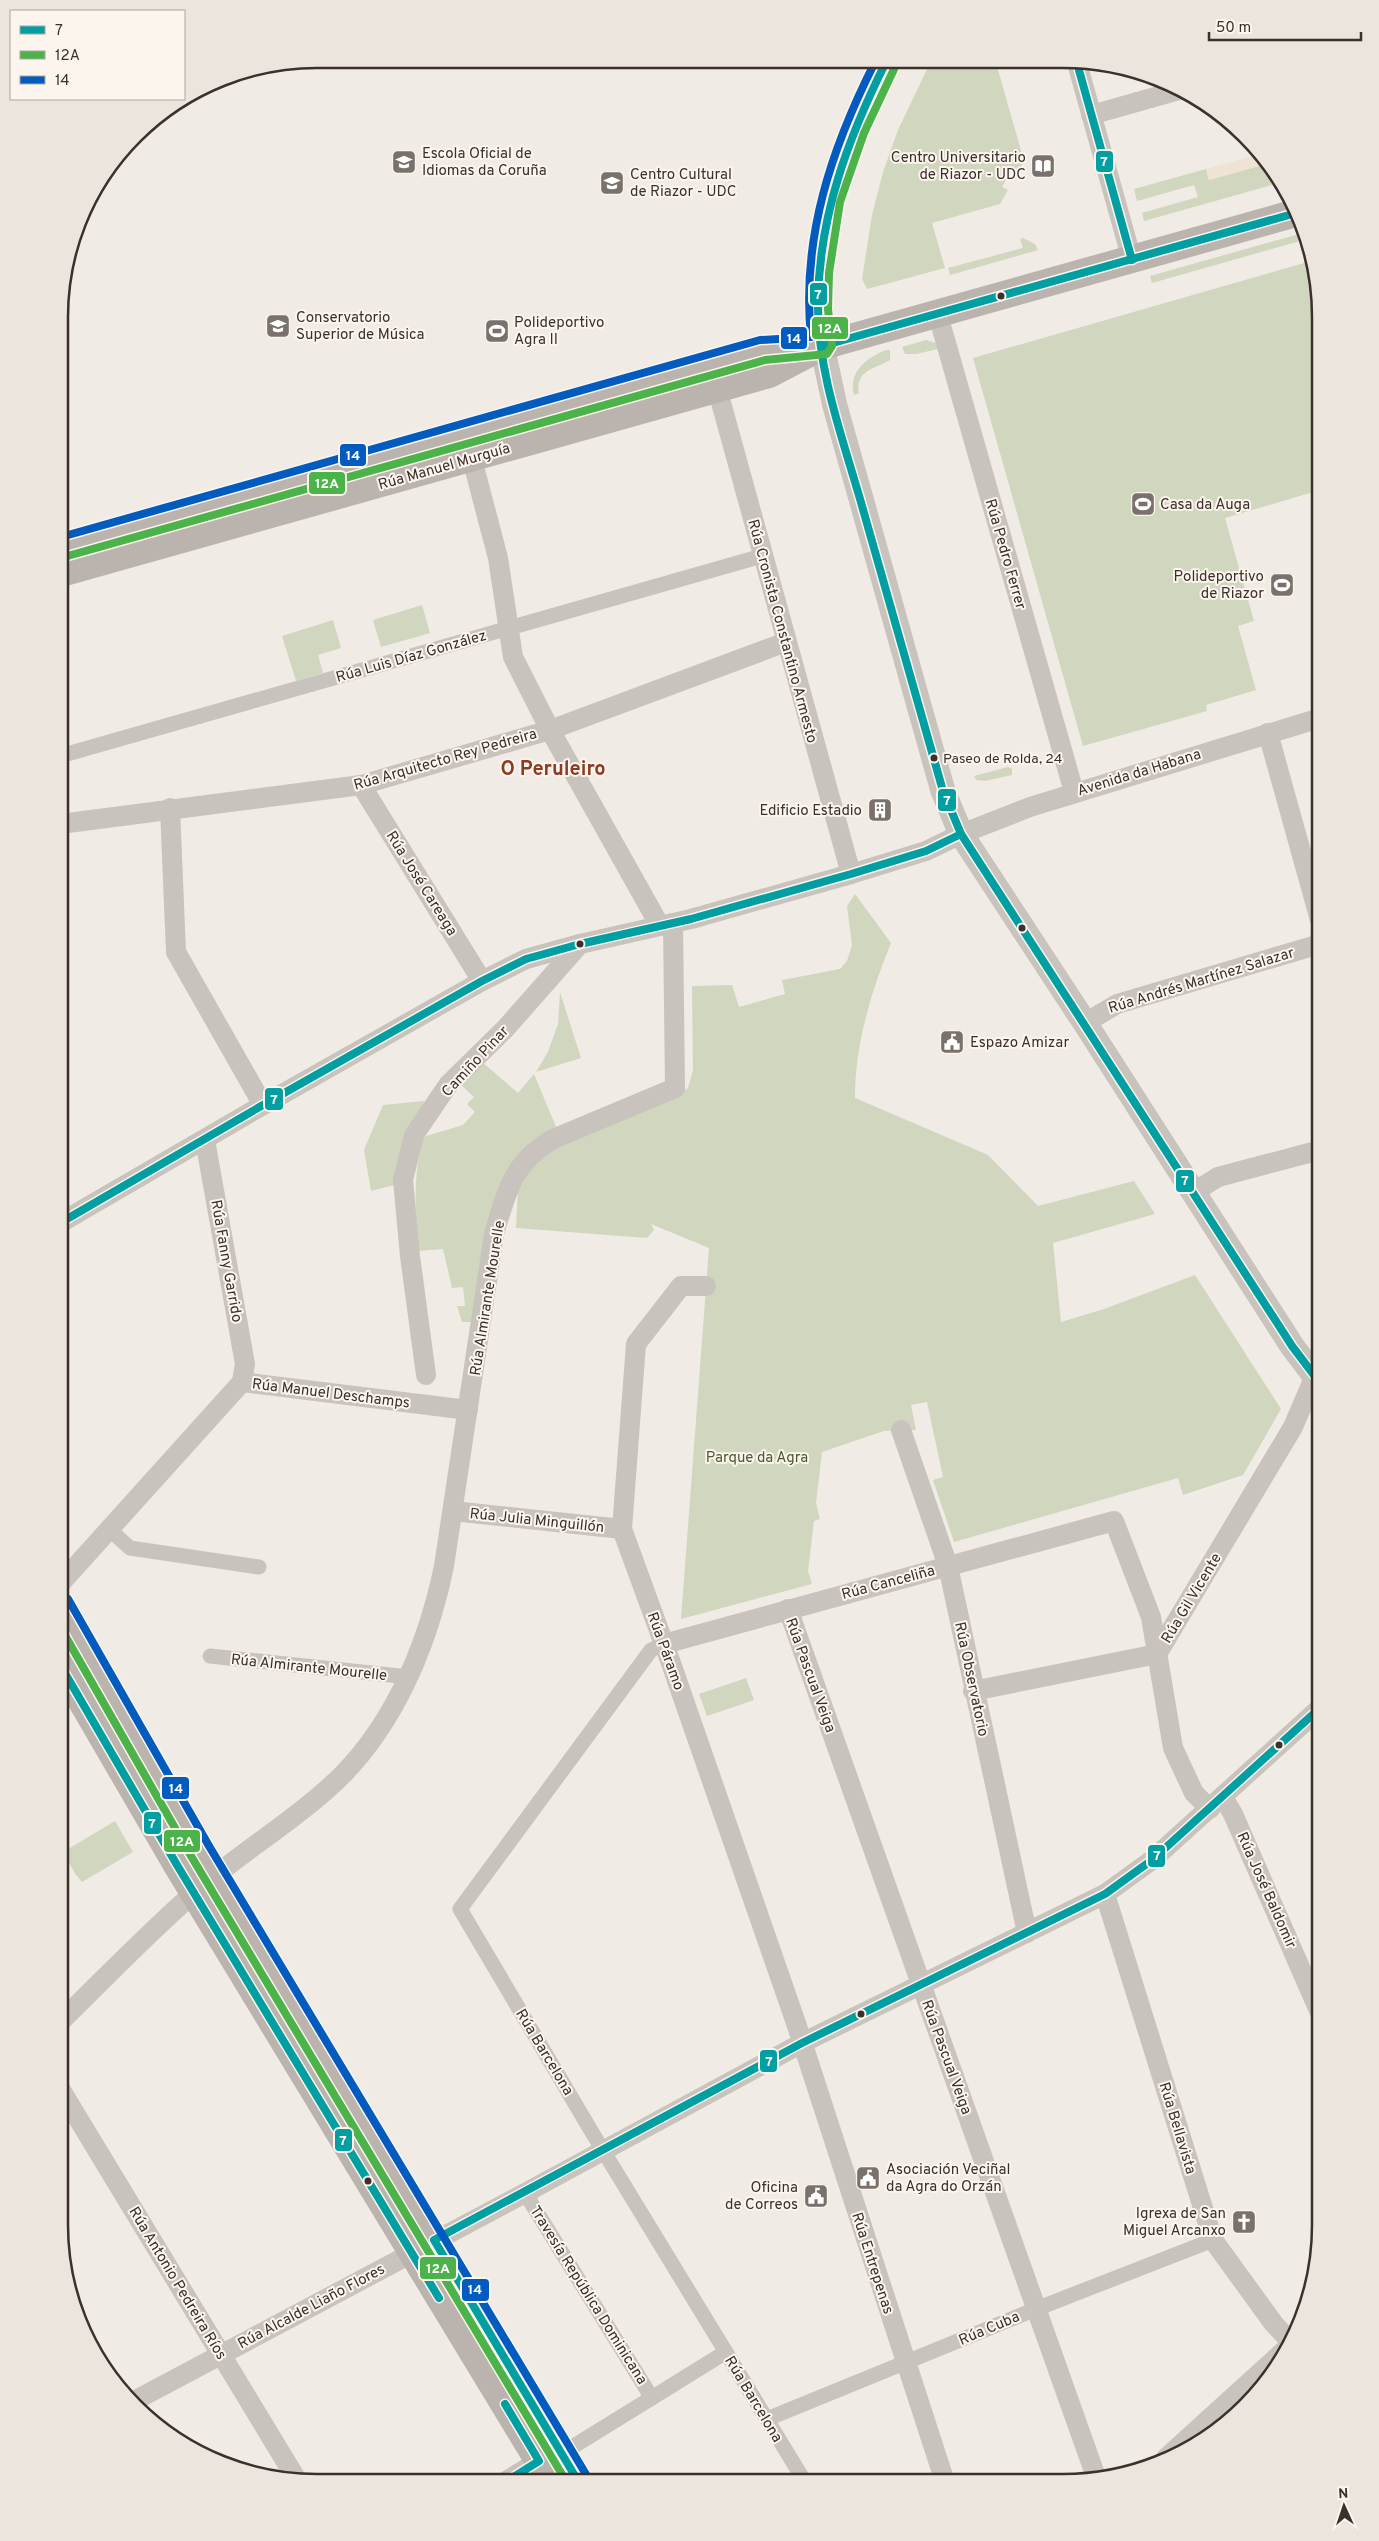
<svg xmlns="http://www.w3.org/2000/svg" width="1379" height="2541" font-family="Overpass,sans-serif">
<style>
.green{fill:#d1d6bf}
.plaza{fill:#eee3d5}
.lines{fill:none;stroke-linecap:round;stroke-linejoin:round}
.pedestrian{stroke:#c9c3be;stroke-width:15}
.minor{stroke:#c9c3be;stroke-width:20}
.tertiary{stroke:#c9c3be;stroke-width:25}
.secondary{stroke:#bab3ae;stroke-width:28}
.bus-1-casing{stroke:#fbf5ee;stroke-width:11}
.bus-2-casing{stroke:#fbf5ee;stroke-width:11}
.bus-3-casing{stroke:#fbf5ee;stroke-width:11}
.bus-1{stroke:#019fa2;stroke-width:8}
.bus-2{stroke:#4cb24a;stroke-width:8}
.bus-3{stroke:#025bbf;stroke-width:8}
.bus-dot{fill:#3b302b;stroke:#fbf5ee;stroke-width:2}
.labels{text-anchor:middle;stroke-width:4;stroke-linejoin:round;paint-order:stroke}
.bus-label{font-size:14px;fill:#3b302b;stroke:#fbf5ee;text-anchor:start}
.poi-label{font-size:15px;fill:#3b302b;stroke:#fbf5ee;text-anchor:start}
.street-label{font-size:15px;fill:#3b302b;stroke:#fbf5ee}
.park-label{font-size:15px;fill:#4a5a2e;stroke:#fbf5ee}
.district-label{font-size:20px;font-weight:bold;fill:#8c3b22;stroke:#fbf5ee}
.rim{fill:none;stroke:#3b302b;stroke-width:2.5}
.line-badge{stroke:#fbf5ee;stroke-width:2}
.badge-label{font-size:14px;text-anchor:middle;font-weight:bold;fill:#fff}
</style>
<rect width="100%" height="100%" fill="#f0ebe5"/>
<g class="green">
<polygon points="930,63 996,63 1024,161 1017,174 1011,171 1002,187 1008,190 1000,204 932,223 945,268 867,289 862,279 872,215 883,172 898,130"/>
<polygon points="1266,164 1272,185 1144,221 1142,213 1198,197 1194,185 1137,201 1134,189 1206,169 1209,180"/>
<polygon points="1306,232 1307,239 1152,283 1150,276"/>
<polygon points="1023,238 1035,244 1038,250 950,275 948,268 1023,248 1020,239"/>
<polygon points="1311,261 1320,316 1320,490 1225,518 1254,621 1238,626 1256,690 1206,705 1207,711 1083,746 973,358"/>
<polygon points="926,340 936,343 938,349 916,354 905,354 902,347"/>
<path d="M886,350h4v10c-15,9 -35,10 -31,33l-5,2c-6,-23 12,-37 32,-45z"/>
<polygon points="422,605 430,633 381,647 373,620"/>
<polygon points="333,620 341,648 318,655 323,673 296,681 282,636"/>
<polygon points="1008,767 1012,769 1012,775 985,781 976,780 974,776"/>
<path d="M855,894l36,49c-20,49 -36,101 -36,155l133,57 50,51 96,-25 21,33 -102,29 8,79 43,-13 91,-34 86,134 -38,66 -60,20 -5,-17 -224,64 -21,-62 10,-3 -16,-75 -16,3 5,25 -32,1 -62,21 -6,51 4,16 -6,2 -6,50 4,13 -131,35 28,-371 -58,-24 3,6 -7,8 -131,-10 2,-38 14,-27 34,-21 103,-42 19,-12 5,-18 -1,-84 40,-1 7,22 46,-13 -3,-14 58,-11 7,-8 5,-16 -5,-39z"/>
<polygon points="560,992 581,1058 536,1072 548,1052 558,1024"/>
<path d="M482,1062l36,31 16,-19 22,53 -16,9 -18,18 -48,168h-12l-5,-16h8l-2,-19 -11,1 -9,-39 -25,2c-3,-39 -5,-76 5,-114l40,-12 12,-13 -8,-8 7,-7 -13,-12z"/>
<polygon points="424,1101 420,1116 394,1185 371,1191 364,1150 383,1105"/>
<polygon points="746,1678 754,1700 707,1716 699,1694"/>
<polygon points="115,1821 133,1852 82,1882 76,1875 63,1852"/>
</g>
<polygon class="plaza" points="1260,154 1277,173 1282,183 1272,185 1266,164 1209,180 1206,169"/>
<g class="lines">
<g class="pedestrian">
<polyline points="60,756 762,556"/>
<polyline points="110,1530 130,1548 259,1567"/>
<polyline points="664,1644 651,1650 460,1909 593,2134 805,2482"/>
<polyline points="210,1656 409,1677"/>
<polyline points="525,2193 652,2398"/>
<polyline points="767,2419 1036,2309 1213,2240"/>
<polyline points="561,2454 726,2352"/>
</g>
<g class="minor">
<polyline points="1077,63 1132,260"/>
<polyline points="1091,115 1183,89"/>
<polyline points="938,315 1074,792"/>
<path d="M822,346c-16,-98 18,-198 64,-284"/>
<polyline points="717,388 851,874"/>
<polyline points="472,459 498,558 513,657 550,730 660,926"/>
<polyline points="1268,733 1320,920"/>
<polyline points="361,785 482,981"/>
<polyline points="170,808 176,952 263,1105"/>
<polyline points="60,824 361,785 550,730 786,642"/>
<polyline points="1085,1023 1117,1004 1320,944"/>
<polyline points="205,1140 245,1364 242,1382"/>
<polyline points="1194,1192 1218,1177 1320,1150"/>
<polyline points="60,1223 263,1105 482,981 526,959 580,944 691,919 851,874 926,851 961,834 1030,807 1320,718"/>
<polyline points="706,1286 681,1286 636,1344 622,1529 672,1666 796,2023 945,2482"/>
<polyline points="426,1375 410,1256 403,1180 414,1135 448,1085 505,1029 580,944"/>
<polyline points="901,1430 948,1566 1027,1933"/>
<polyline points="453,1511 622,1529"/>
<polyline points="59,1585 242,1382 468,1410"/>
<polyline points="788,1609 1096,2477"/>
<polyline points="664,1644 1114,1521 1151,1617 1173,1748 1194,1793 1210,1809"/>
<polyline points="973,1691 1157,1654 1293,1427 1314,1378 1320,1373"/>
<polyline points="1223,1797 1233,1814 1320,2013"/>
<polyline points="1105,1894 1213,2240 1274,2324 1290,2341"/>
<path d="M59,2023c45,-44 89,-90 136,-131 41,-36 88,-64 129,-100 66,-56 103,-143 120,-226l50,-332c13,-43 18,-71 59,-95l122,-51 -2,-165"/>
<polyline points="59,2087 297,2480"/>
<polyline points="132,2402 525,2193 802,2043 1105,1894 1152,1860 1320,1708"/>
<polyline points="1165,2459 1285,2350"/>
<polyline points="506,2481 539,2461"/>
</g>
<polyline class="tertiary" points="822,346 835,406 943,791 961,834 1085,1023 1292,1346 1320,1383"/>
<g class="secondary">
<polyline points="61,547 763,350 822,346 1296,213"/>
<polyline points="61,573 769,374 813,351"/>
<polyline points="59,1604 200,1851 578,2481"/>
<polyline points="59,1662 177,1865 551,2481"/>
</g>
<defs>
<g id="bus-1">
<path d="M886,62c-38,76 -67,154 -68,240 -1,72 27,142 46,211 27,92 53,185 79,278l18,43 331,512 28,37"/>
<polyline points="1077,63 1132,260"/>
<polyline points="822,346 1296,213"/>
<polyline points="60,1223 263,1105 482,981 526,959 580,944 691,919 851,874 926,851 961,834"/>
<polyline points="59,1663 177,1865 439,2298"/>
<polyline points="505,2404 539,2461 507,2481"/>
<polyline points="578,2481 434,2240 802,2043 1105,1894 1152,1860 1320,1708"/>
</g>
<g id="bus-2">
<polyline points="64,557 765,360 827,354 832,346 828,309 829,273 840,202 864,133 895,67"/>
<polyline points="59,1625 191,1856 566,2481"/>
</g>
<g id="bus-3">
<path d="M61,537l699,-197 51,-3c-10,-98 20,-188 64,-275"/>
<polyline points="68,1599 209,1846 587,2476"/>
</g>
</defs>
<use href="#bus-1" class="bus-1-casing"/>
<use href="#bus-2" class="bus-2-casing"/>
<use href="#bus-3" class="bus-3-casing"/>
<use href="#bus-1" class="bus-1"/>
<use href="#bus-2" class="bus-2"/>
<use href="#bus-3" class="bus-3"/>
</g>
<defs>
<symbol id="university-square" viewBox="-11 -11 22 22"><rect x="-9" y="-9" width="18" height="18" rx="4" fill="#7a716c" stroke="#fbf5ee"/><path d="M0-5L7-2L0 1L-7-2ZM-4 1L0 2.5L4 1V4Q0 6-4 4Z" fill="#fff"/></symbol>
<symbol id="library-square" viewBox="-11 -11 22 22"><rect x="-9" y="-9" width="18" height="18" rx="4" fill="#7a716c" stroke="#fbf5ee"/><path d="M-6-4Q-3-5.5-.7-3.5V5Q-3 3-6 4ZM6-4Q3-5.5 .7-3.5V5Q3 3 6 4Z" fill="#fff"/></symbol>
<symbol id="stadium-square" viewBox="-11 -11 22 22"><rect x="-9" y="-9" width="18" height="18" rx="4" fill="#7a716c" stroke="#fbf5ee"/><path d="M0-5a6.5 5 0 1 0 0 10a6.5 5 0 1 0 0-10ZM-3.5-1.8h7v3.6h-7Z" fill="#fff"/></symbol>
<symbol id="building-square" viewBox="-11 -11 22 22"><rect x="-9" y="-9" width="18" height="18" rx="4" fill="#7a716c" stroke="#fbf5ee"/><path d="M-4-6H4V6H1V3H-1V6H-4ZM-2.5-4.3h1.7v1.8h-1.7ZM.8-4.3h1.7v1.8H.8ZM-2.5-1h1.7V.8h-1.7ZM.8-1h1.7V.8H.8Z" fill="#fff"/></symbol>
<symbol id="civic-square" viewBox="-11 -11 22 22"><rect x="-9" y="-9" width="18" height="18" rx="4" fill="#7a716c" stroke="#fbf5ee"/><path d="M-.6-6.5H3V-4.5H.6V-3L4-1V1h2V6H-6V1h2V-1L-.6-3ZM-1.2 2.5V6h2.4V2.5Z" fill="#fff"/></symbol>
<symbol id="church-square" viewBox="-11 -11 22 22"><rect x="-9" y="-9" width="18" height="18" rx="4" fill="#7a716c" stroke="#fbf5ee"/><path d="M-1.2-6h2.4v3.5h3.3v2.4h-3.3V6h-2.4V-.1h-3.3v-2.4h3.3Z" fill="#fff"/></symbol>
</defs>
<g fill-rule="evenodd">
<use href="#university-square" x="390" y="148" width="28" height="28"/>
<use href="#library-square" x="1029" y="152" width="28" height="28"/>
<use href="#university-square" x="598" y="169" width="28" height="28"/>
<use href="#university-square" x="264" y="312" width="28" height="28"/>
<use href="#stadium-square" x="483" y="317" width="28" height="28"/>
<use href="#stadium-square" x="1129" y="490" width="28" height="28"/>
<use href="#stadium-square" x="1268" y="571" width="28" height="28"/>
<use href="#building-square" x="866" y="796" width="28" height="28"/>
<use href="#civic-square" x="938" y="1028" width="28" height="28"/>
<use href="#civic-square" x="854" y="2164" width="28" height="28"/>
<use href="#civic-square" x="802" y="2182" width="28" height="28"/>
<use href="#church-square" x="1230" y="2208" width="28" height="28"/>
</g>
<g class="bus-dot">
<circle cx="1001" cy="296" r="4.5"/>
<circle cx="934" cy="758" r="4.5"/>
<circle cx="1022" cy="928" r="4.5"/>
<circle cx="580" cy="944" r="4.5"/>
<circle cx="1279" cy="1745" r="4.5"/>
<circle cx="861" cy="2014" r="4.5"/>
<circle cx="368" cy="2181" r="4.5"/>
</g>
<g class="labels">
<g class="bus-label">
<text x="943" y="763">Paseo de Rolda, 24</text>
</g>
<g class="poi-label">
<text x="422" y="158">Escola Oficial de<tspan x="422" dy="17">Idiomas da Coruña</tspan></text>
<text x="1026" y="162" text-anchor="end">Centro Universitario<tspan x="1026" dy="17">de Riazor - UDC</tspan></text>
<text x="630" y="179">Centro Cultural<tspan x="630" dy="17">de Riazor - UDC</tspan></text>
<text x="296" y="322">Conservatorio<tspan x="296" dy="17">Superior de Música</tspan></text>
<text x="514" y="327">Polideportivo<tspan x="514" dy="17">Agra II</tspan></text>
<text x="1160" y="509">Casa da Auga</text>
<text x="1264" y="581" text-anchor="end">Polideportivo<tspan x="1264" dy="17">de Riazor</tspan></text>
<text x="862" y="815" text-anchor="end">Edificio Estadio</text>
<text x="970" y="1047">Espazo Amizar</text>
<text x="886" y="2174">Asociación Veciñal<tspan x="886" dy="17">da Agra do Orzán</tspan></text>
<text x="798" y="2192" text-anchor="end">Oficina<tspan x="798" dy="17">de Correos</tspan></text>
<text x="1226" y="2218" text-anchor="end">Igrexa de San<tspan x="1226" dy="17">Miguel Arcanxo</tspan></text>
</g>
<g class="street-label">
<text transform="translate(444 466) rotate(-16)" y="5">Rúa Manuel Murguía</text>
<text transform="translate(1006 554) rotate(74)" y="5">Rúa Pedro Ferrer</text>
<text transform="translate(783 631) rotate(75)" y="5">Rúa Cronista Constantino Armesto</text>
<text transform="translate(411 656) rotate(-16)" y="5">Rúa Luis Díaz González</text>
<text transform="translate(445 759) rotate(-16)" y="5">Rúa Arquitecto Rey Pedreira</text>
<text transform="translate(1139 772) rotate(-17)" y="5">Avenida da Habana</text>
<text transform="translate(422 883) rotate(58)" y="5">Rúa José Careaga</text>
<text transform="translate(1201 980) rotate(-17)" y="5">Rúa Andrés Martínez Salazar</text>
<text transform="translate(475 1061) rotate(-47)" y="5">Camiño Pinar</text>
<text transform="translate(227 1261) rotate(80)" y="5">Rúa Fanny Garrido</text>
<text transform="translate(487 1298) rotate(-81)" y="5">Rúa Almirante Mourelle</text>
<text transform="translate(331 1393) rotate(7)" y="5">Rúa Manuel Deschamps</text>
<text transform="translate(537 1520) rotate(6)" y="5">Rúa Julia Minguillón</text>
<text transform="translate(888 1582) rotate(-15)" y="5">Rúa Canceliña</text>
<text transform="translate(1191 1598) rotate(-59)" y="5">Rúa Gil Vicente</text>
<text transform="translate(666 1651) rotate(70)" y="5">Rúa Páramo</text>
<text transform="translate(309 1667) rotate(6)" y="5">Rúa Almirante Mourelle</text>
<text transform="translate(811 1675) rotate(70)" y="5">Rúa Pascual Veiga</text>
<text transform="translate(972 1679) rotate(78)" y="5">Rúa Observatorio</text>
<text transform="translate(1267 1890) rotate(66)" y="5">Rúa José Baldomir</text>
<text transform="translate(545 2052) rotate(59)" y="5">Rúa Barcelona</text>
<text transform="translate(947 2057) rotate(70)" y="5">Rúa Pascual Veiga</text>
<text transform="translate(1178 2128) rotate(73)" y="5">Rúa Bellavista</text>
<text transform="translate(873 2263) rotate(72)" y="5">Rúa Entrepenas</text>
<text transform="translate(178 2283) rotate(59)" y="5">Rúa Antonio Pedreira Ríos</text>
<text transform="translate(589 2295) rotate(58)" y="5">Travesía República Dominicana</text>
<text transform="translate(311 2306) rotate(-28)" y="5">Rúa Alcalde Liaño Flores</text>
<text transform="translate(989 2328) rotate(-23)" y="5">Rúa Cuba</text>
<text transform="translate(754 2399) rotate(59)" y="5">Rúa Barcelona</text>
</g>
<g class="park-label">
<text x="757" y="1462">Parque da Agra</text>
</g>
<g class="district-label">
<text x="553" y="775">O Peruleiro</text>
</g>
</g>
<path d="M0 0H1379V2541H0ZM317 68H1063A249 249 0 0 1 1312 317V2225A249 249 0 0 1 1063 2474H317A249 249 0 0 1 68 2225V317A249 249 0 0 1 317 68Z" fill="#ece5de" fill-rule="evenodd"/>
<path class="rim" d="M317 68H1063A249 249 0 0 1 1312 317V2225A249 249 0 0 1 1063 2474H317A249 249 0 0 1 68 2225V317A249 249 0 0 1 317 68Z"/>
<g class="line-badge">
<rect x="1095" y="150" width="19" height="23" rx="5" fill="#019fa2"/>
<rect x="809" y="282" width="19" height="24" rx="5" fill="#019fa2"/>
<rect x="811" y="316" width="38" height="24" rx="5" fill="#4cb24a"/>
<rect x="780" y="326" width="28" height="24" rx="5" fill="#025bbf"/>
<rect x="339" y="443" width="28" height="24" rx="5" fill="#025bbf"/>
<rect x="308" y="471" width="38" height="24" rx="5" fill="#4cb24a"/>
<rect x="937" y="788" width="20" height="24" rx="5" fill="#019fa2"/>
<rect x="264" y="1087" width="20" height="24" rx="5" fill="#019fa2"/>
<rect x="1175" y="1169" width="20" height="24" rx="5" fill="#019fa2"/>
<rect x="161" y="1776" width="29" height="24" rx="5" fill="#025bbf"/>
<rect x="143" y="1811" width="19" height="24" rx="5" fill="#019fa2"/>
<rect x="163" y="1829" width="38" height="24" rx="5" fill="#4cb24a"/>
<rect x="1147" y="1844" width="19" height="24" rx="5" fill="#019fa2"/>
<rect x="759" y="2049" width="19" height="24" rx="5" fill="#019fa2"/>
<rect x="334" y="2128" width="19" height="24" rx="5" fill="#019fa2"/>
<rect x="419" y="2256" width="38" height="24" rx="5" fill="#4cb24a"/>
<rect x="461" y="2278" width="29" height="24" rx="5" fill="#025bbf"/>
</g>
<g class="badge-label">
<text x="1104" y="166">7</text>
<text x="818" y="299">7</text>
<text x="830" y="333">12A</text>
<text x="794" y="343">14</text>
<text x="353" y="460">14</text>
<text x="327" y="488">12A</text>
<text x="947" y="805">7</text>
<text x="274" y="1104">7</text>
<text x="1185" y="1185">7</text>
<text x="176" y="1793">14</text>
<text x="152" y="1828">7</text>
<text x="182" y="1846">12A</text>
<text x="1157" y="1860">7</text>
<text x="769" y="2066">7</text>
<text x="343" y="2145">7</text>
<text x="438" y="2273">12A</text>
<text x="475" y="2294">14</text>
</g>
<rect x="10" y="10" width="175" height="90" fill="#fbf5ee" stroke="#aea6a0"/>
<rect x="20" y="26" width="25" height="8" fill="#019fa2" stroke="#aea6a0"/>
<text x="55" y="35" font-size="15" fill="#3b302b">7</text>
<rect x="20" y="51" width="25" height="8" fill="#4cb24a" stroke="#aea6a0"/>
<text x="55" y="60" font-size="15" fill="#3b302b">12A</text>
<rect x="20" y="76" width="25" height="8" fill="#025bbf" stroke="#aea6a0"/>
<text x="55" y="85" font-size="15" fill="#3b302b">14</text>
<g transform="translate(1344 2506) rotate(357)" stroke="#fbf5ee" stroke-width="4" paint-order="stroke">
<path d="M0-4L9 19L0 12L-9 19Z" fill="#3b302b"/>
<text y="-8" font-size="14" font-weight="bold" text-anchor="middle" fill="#3b302b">N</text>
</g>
<path d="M1209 32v8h152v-8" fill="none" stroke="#3b302b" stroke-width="2.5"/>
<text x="1216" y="32" font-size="15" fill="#3b302b" stroke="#fbf5ee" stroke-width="4" paint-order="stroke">50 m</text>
</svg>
